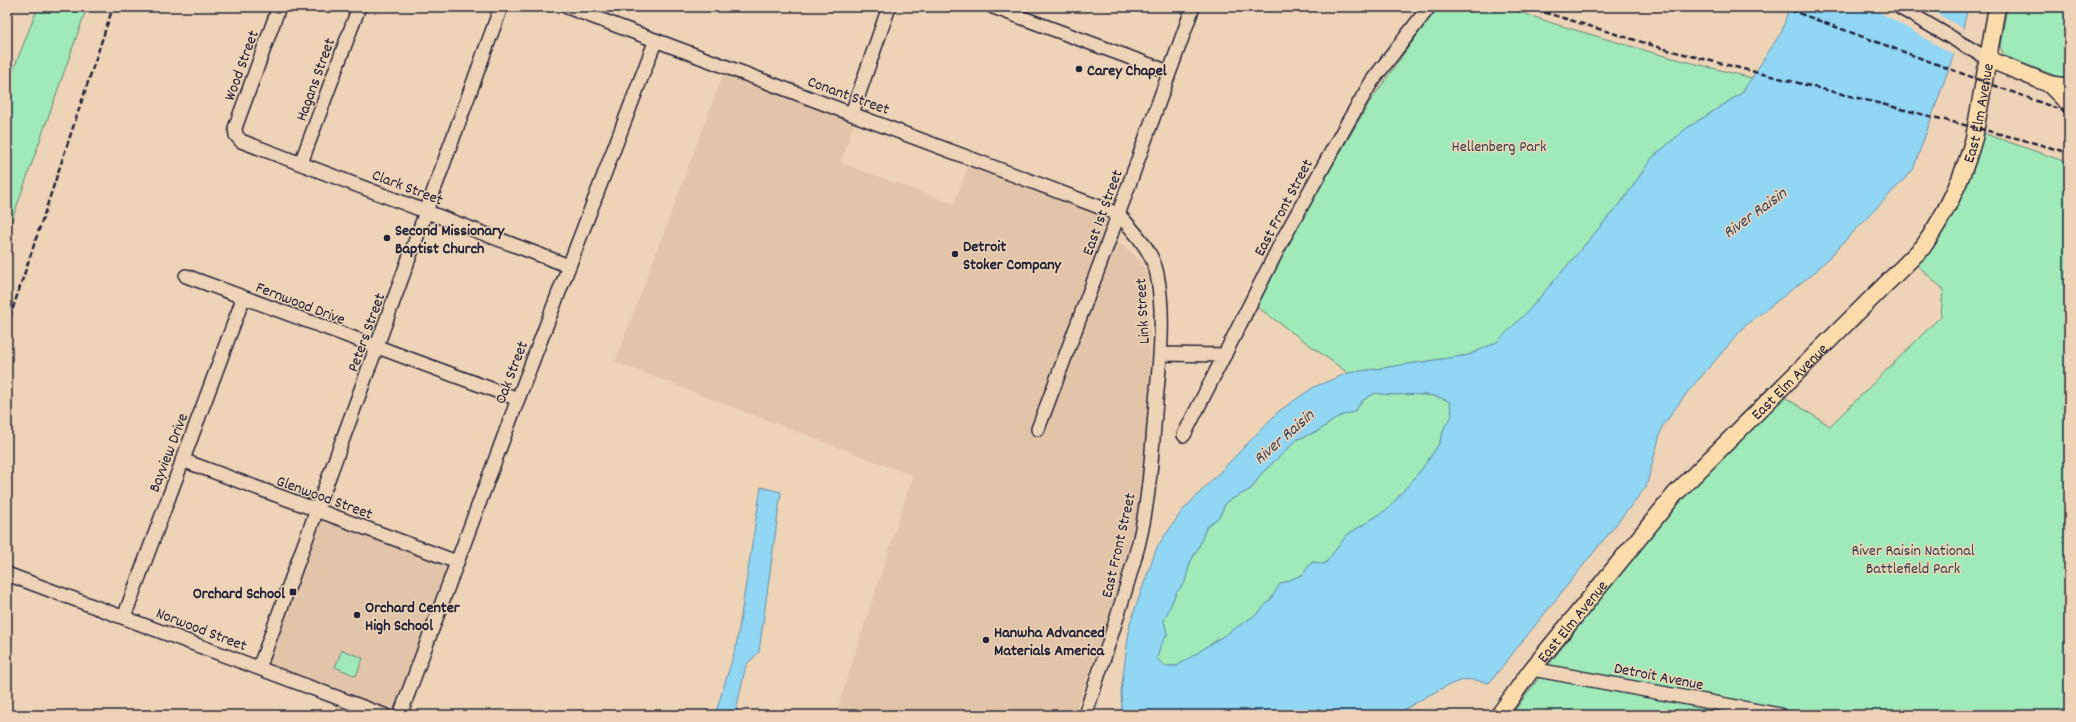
<svg xmlns="http://www.w3.org/2000/svg" width="2076" height="722" font-family="Dekko,sans-serif">
<style>
.built{fill:#e2c5a9}
.green{fill:#a0e9b8;stroke:#61867a}
.water{fill:#91d6f3;stroke:#658ea9;fill-rule:evenodd}
.pier{fill:#eed4b6}
.lines{fill:none;stroke-linecap:round;stroke-linejoin:round}
.minor-casing{stroke:#22223b;stroke-width:16}
.major-casing{stroke:#22223b;stroke-width:19}
.minor{stroke:#eed4b6;stroke-width:13}
.major{stroke:#fddcac;stroke-width:16}
.rail{stroke:#22223b;stroke-width:2.5;stroke-dasharray:6 3;stroke-linecap:butt}
.poi-dot{fill:#22223b;stroke:#eed4b6;stroke-width:1.5}
.labels{text-anchor:middle;stroke-width:3;stroke-linejoin:round;paint-order:stroke}
.street-label{font-size:16px;fill:#22223b;stroke:#eed4b6}
.poi-label{font-size:16px;font-weight:bold;fill:#22223b;stroke:#eed4b6;text-anchor:start}
.park-label{font-size:16px;fill:#35404e;stroke:#eed4b6}
.water-label{font-size:17px;font-style:italic;fill:#384660;stroke:#eed4b6}
</style>
<rect width="100%" height="100%" fill="#eed4b6"/>
<filter id="ink" filterUnits="userSpaceOnUse"><feTurbulence type="fractalNoise" baseFrequency=".025" numOctaves="2"/><feDisplacementMap in="SourceGraphic" scale="8" xChannelSelector="R" yChannelSelector="G"/><feConvolveMatrix kernelMatrix="1 2 1 2 8 2 1 2 1" color-interpolation-filters="sRGB"/></filter>
<g filter="url(#ink)">
<path class="built" d="M724 72 855 120 841 163 954 204 969 165 1108 216 1103 230 1129 250 1142 263 1148 279 1151 377 1148 448 1140 504 1123 568 1106 625 1074 715H835L913 476 615 362Z
M320 518 449 565 395 714 264 665Z"/>
<path class="green" d="M38 7H87L7 234V86Z
M1437 7H1505L1555 24 1661 55 1752 78 1742 93 1687 128 1652 158 1626 196 1579 252 1528 311 1497 342 1469 355 1348 373 1256 306 1288 242 1369 103Z
M2007 7H2069V81L2004 56 2000 46Z
M1980 132 2069 163V715H1511L1653 527 1783 396 1830 426 1941 316 1943 289 1915 263C1954 224 1970 185 1980 132Z
M1375 393C1399 398 1428 389 1450 402L1453 416 1445 426 1439 444 1422 469 1388 509 1347 535 1325 564 1312 562 1302 575 1280 584 1271 599 1258 614 1177 666H1165L1156 659 1160 647 1167 634 1164 621 1176 593 1185 582 1190 563 1199 546 1206 528 1220 516 1226 502 1251 489 1262 473 1298 439 1318 431 1340 416 1354 412 1362 401Z
M342 650 363 658 356 676 335 667Z"/>
<path class="water" d="M1789 7H1968L1963 28 1913 170 1815 272 1746 325 1686 394 1662 427 1646 487 1489 683C1481 681 1473 679 1464 680 1444 684 1413 705 1395 715H1122L1121 691 1130 623 1157 547 1182 511 1279 411 1314 387 1348 373 1469 355 1497 342 1528 311 1579 252 1626 196 1652 158 1687 128 1742 93 1782 31ZM1375 393C1399 398 1428 389 1450 402L1452 416 1445 426 1439 444 1422 469 1388 509 1347 535 1325 564 1312 562 1302 575 1280 584 1271 599 1257 614 1177 666H1165L1157 659 1160 647 1167 634 1164 621 1176 593 1185 582 1190 563 1199 546 1206 528 1220 516 1226 502 1251 489 1262 473 1298 439 1318 431 1340 416 1354 412 1362 401Z
M761 487 781 492 759 652 746 665 735 715H715L736 647Z"/>
<path class="pier" d="M1871 7H1925L1963 28 1954 55Z"/>
<g class="lines">
<g class="minor-casing">
<path id="minor" d="M279 7 235 128 236 135 241 141 569 266
M567 7 1118 214C1134 231 1152 250 1157 274 1165 313 1160 361 1156 401 1152 448 1150 496 1139 542 1124 600 1104 658 1085 715
M993 7 1169 72
M1899 7 1988 59
M852 113 889 7
M301 163 359 7
M186 276 518 399
M1160 354 1225 355
M1038 429 1109 240 1193 7
M1184 435 1282 241 1348 122 1372 81 1429 7
M182 460 457 562
M7 574 384 715
M124 617 243 299
M259 668 501 7
M1532 669 1780 715
M400 715 518 399 655 42"/>
</g>
<g class="major-casing">
<g id="major">
<path d="M1988 59 2049 84 2069 87"/>
<path d="M2049 84 2065 100 2069 101"/>
<path id="s1" d="M1499 715 1532 669 1675 494 1923 247C1947 212 1963 178 1974 138L1997 7"/>
</g>
</g>
<use href="#minor" class="minor"/>
<use href="#major" class="major"/>
<path class="rail" d="M1527 7 1668 50 2024 140 2069 153
M1782 7 2069 113
M7 326 113 7"/>
</g>
</g>
<g class="poi-dot">
<circle cx="1079" cy="69" r="4"/>
<circle cx="387" cy="238" r="4"/>
<circle cx="955" cy="254" r="4"/>
<rect x="289" y="588" width="8" height="8" rx="2"/>
<circle cx="357" cy="615" r="4"/>
<circle cx="986" cy="640" r="4"/>
</g>
<g class="labels">
<g class="street-label">
<text transform="translate(240 65) rotate(-70)" y="6">Wood Street</text>
<text transform="translate(314 79) rotate(-70)" y="6">Hagans Street</text>
<text transform="translate(849 94) rotate(20)" y="6">Conant Street</text>
<text dy="6" stroke="none"><textPath href="#s1" startOffset="779">East Elm Avenue</textPath></text>
<text transform="translate(408 186) rotate(21)" y="6">Clark Street</text>
<text transform="translate(1282 207) rotate(-62)" y="6">East Front Street</text>
<text transform="translate(1101 212) rotate(-70)" y="6">East 1st Street</text>
<text transform="translate(301 302) rotate(21)" y="6">Fernwood Drive</text>
<text transform="translate(1141 311) rotate(-93)" y="6">Link Street</text>
<text transform="translate(365 332) rotate(-70)" y="6">Peters Street</text>
<text transform="translate(510 372) rotate(-69)" y="6">Oak Street</text>
<text dy="6" stroke="none"><textPath href="#s1" startOffset="443">East Elm Avenue</textPath></text>
<text transform="translate(167 452) rotate(-69)" y="6">Bayview Drive</text>
<text transform="translate(325 496) rotate(20)" y="6">Glenwood Street</text>
<text transform="translate(1117 545) rotate(-77)" y="6">East Front Street</text>
<text dy="6" stroke="none"><textPath href="#s1" startOffset="119">East Elm Avenue</textPath></text>
<text transform="translate(202 628) rotate(21)" y="6">Norwood Street</text>
<text transform="translate(1659 675) rotate(11)" y="6">Detroit Avenue</text>
</g>
<g class="poi-label">
<text x="1087" y="75">Carey Chapel</text>
<text x="395" y="235">Second Missionary<tspan x="395" dy="18">Baptist Church</tspan></text>
<text x="963" y="251">Detroit<tspan x="963" dy="18">Stoker Company</tspan></text>
<text x="285" y="598" text-anchor="end">Orchard School</text>
<text x="365" y="612">Orchard Center<tspan x="365" dy="18">High School</tspan></text>
<text x="994" y="637">Hanwha Advanced<tspan x="994" dy="18">Materials America</tspan></text>
</g>
<g class="park-label">
<text x="1499" y="151">Hellenberg Park</text>
<text x="1913" y="555">River Raisin National<tspan x="1913" dy="18">Battlefield Park</tspan></text>
</g>
<g class="water-label">
<text transform="translate(1754 212) rotate(-36)" y="6">River Raisin</text>
<text transform="translate(1283 436) rotate(-41)" y="6">River Raisin</text>
</g>
</g>
<rect width="2076" height="722" fill="none" stroke="#eed4b6" stroke-width="24"/>
<rect x="12" y="12" width="2052" height="698" fill="none" stroke="#22223b" stroke-width="1.5" filter="url(#ink)"/>
</svg>
